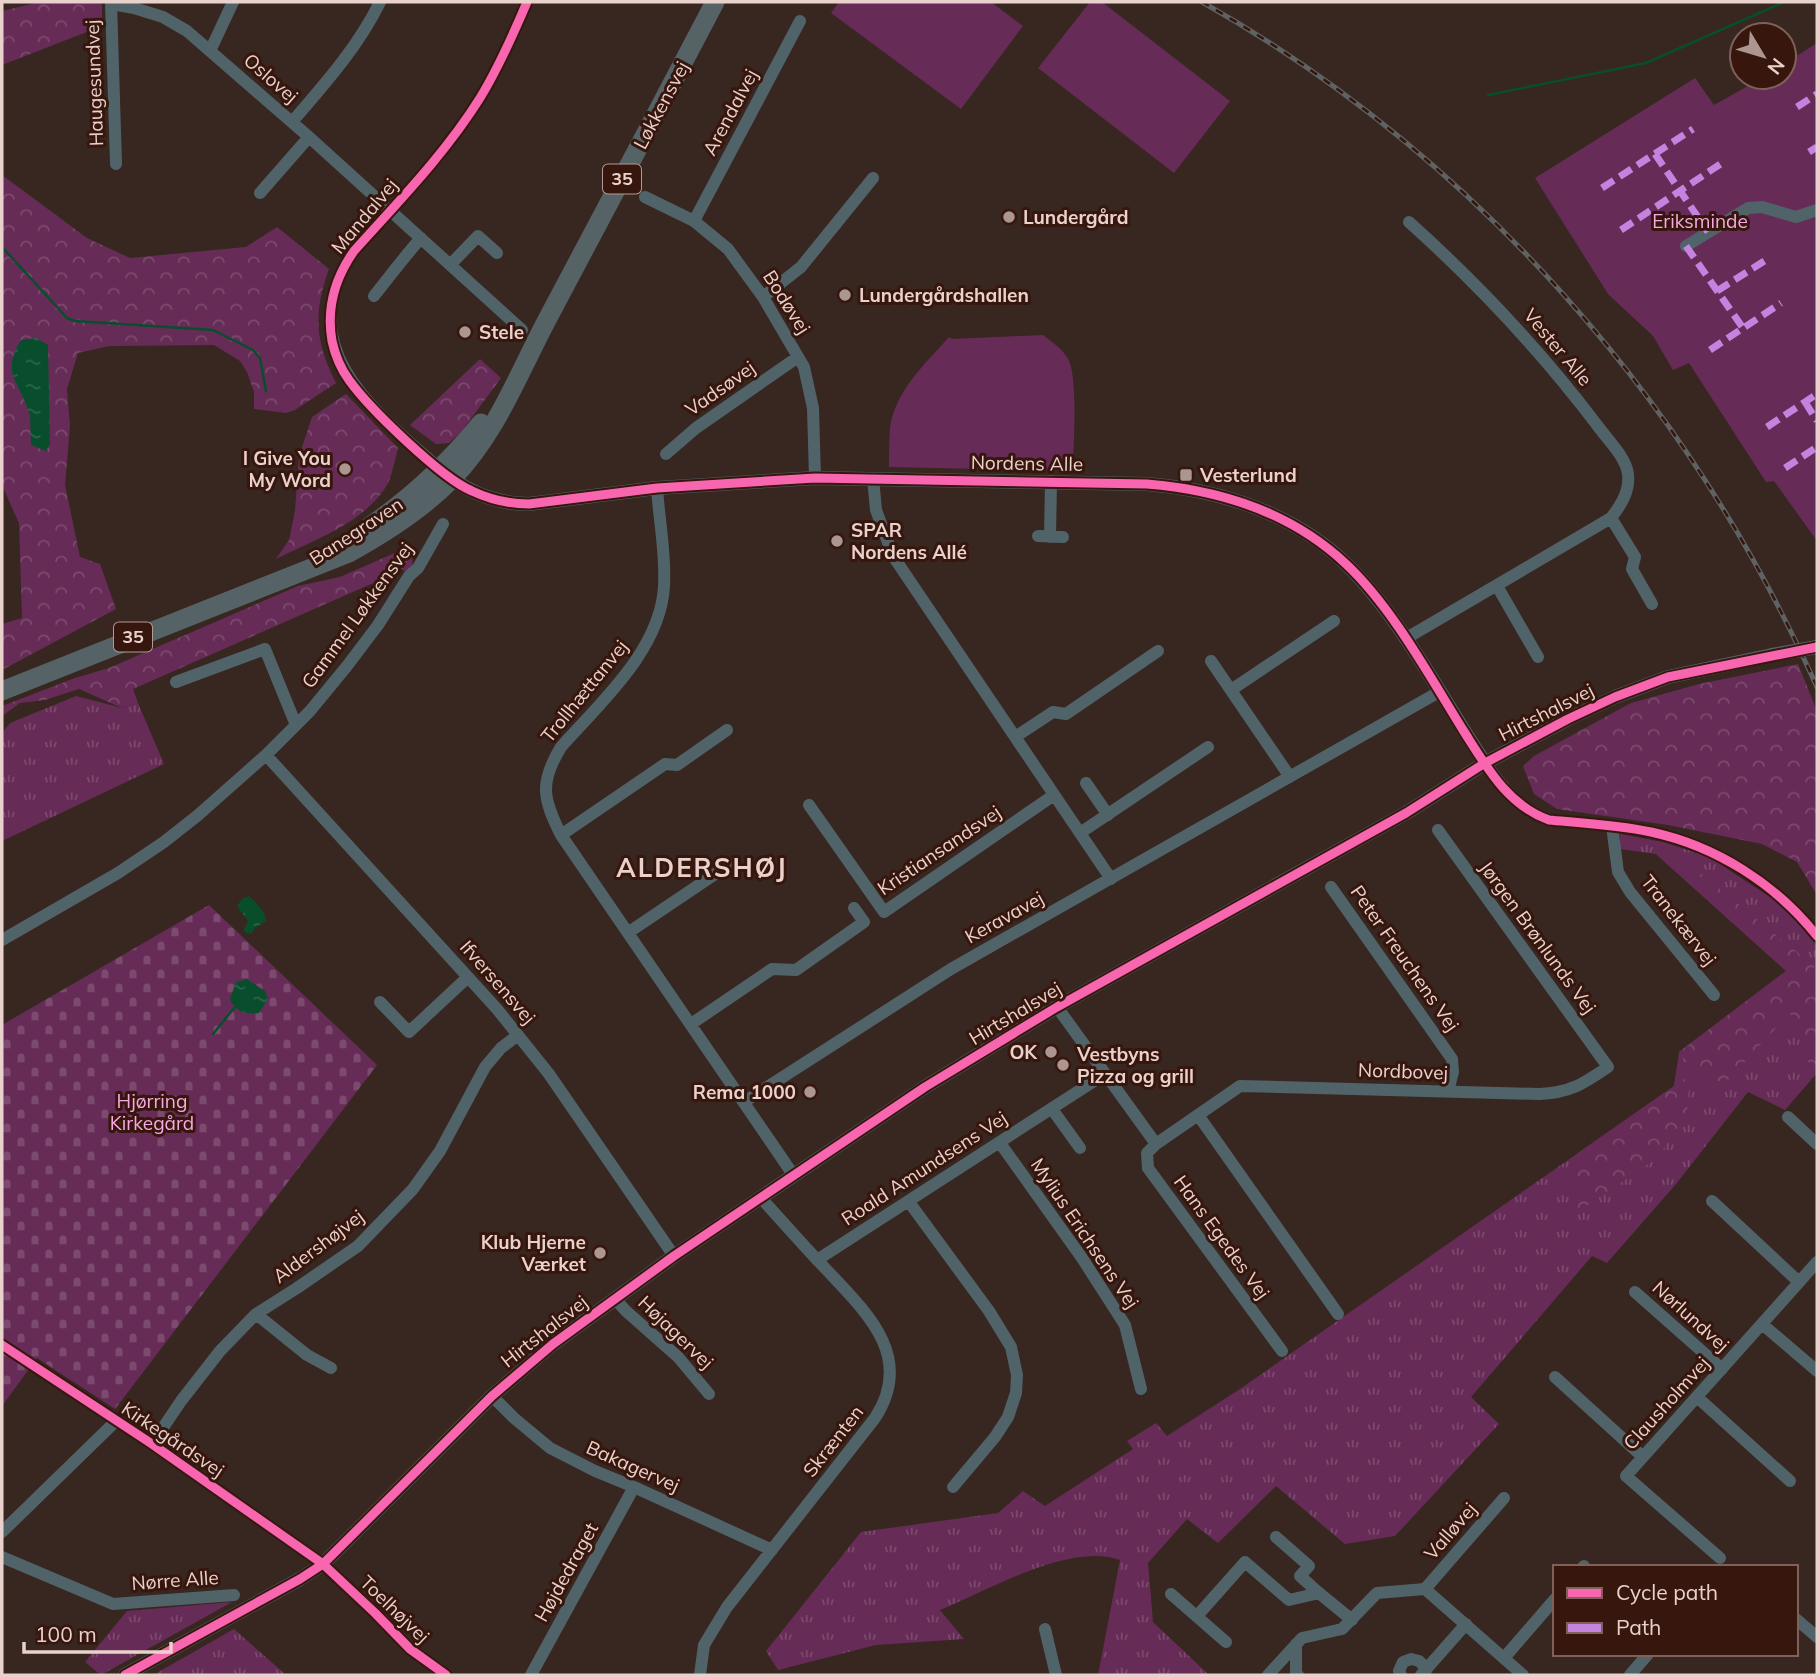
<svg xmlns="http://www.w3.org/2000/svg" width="1819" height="1677" font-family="Mulish,sans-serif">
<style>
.grass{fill:url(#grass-tufts)}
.forest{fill:url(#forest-crowns)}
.cemetery{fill:url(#cemetery-stones)}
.garden{fill:#662c57}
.water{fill:url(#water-ripples)}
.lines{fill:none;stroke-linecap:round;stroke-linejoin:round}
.stream{stroke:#084e2d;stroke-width:2.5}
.minor{stroke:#506368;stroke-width:12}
.tertiary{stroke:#506368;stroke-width:14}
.primary{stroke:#556367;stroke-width:19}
.rail-casing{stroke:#5e6262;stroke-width:5}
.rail{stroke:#37160d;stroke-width:2.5;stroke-dasharray:8;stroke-linecap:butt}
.tertiary-bridge{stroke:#506368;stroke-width:14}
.quiet{stroke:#c483df;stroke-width:7;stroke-dasharray:14 7;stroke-linecap:butt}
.cycleway-casing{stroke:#37160d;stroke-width:13}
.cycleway{stroke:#f766af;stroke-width:9}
.poi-dot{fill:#ac9690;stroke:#37160d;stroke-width:2.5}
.labels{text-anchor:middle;stroke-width:6;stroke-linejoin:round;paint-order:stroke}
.shield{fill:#37160d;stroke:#b49a93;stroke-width:2}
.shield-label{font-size:18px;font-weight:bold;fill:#ead2cc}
.street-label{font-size:19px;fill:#ead2cc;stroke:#37160d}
.poi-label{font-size:19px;font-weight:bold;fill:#ead2cc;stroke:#37160d;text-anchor:start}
.park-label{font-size:19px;fill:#f6a9e3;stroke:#37160d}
.district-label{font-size:26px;font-weight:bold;letter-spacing:2px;fill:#ead2cc;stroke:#37160d}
</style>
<defs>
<pattern id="grass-tufts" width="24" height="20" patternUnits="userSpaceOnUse" patternTransform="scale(1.75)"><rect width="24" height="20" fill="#662c57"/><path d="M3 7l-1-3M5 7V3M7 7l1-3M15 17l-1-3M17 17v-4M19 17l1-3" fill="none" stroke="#7c4a6e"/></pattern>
<pattern id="forest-crowns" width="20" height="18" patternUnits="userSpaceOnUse" patternTransform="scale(1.75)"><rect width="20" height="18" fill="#662c57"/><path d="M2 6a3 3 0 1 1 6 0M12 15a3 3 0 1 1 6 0" fill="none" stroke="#7c4a6e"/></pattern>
<pattern id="cemetery-stones" width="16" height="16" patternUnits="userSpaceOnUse" patternTransform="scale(1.75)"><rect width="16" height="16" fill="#662c57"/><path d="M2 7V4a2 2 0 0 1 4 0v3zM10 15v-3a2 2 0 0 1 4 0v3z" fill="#7c4a6e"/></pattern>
<pattern id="water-ripples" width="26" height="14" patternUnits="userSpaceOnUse" patternTransform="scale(1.75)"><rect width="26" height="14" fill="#084e2d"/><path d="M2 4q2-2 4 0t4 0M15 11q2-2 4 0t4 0" fill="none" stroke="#2c674a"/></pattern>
</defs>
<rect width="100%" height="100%" fill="#382621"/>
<path class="grass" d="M76 696 122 708 138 703 164 764 2 841V733L10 723Z
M1620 834 1663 842 1709 857 1773 899 1803 928 1817 946V1073L1785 1110 1748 1092 1676 1184 1607 1263 1592 1256 1471 1397 1499 1424 1395 1536 1345 1544 1276 1486 1218 1543 1187 1519 1148 1563 1153 1622 1209 1675H1098L1120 1560C1070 1542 988 1590 940 1610L964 1639 876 1645 778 1670 766 1651 861 1532 998 1513 1023 1491 1045 1506 1133 1449 1127 1441 1156 1423 1167 1436 1240 1389 1674 1086 1679 1052 1786 971 1656 854 1620 849Z
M232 1602 101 1675 85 1662 127 1611Z
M234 1629 286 1675 155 1674Z"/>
<path class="forest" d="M40 2H102V26L2 65V11Z
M2 175 87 238 130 258 246 247 277 227 329 269C313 313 315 342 336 383L295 410 286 413 254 409V392L247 372 240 361 214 345 109 346 78 353 67 389 70 425 65 485 80 557 100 564 116 609 2 670V624L22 618 19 523 2 485Z
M480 359 501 378 461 432 449 443 436 444 410 425Z
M346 394 398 448C395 459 393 471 389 481 368 522 315 539 276 559L289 540 295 511 299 456 312 417Z
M406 548 411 552 413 567 406 572 394 564 388 572 393 577 388 587 371 584 133 689 138 703 122 708 79 689 45 700 20 703 2 716V706L75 678 109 668 298 586 340 577Z
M1798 664 1817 711V895L1797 862 1762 844 1668 825 1557 809 1534 794 1523 766 1534 756 1631 703 1699 684Z
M1656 854 1694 868 1814 966 1817 992V1073L1814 1077 1790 1013 1727 1081H1702L1679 1052 1786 971Z
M1677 1068 1689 1087 1687 1115 1657 1158 1573 1215 1578 1153 1674 1086Z"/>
<path class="cemetery" d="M209 905 377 1065 115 1409 37 1358 2 1406V1025Z"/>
<path class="garden" d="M839 2H991L1023 26 961 109 831 13Z
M1090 2H1102L1230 101 1174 173 1038 68Z
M1817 43V541L1774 481 1766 482 1689 363 1673 370 1653 336 1608 294 1535 178 1695 78 1714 105 1764 77H1784V64Z
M1043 335C1051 341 1061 348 1067 357 1079 375 1073 447 1073 471L889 467C889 454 889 441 890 428 895 391 925 364 949 337L952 339Z"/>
<path class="water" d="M36 338 48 345 50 444 46 451 31 445C30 434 32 417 27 407 16 378 2 372 21 340Z
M249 896C256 904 265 909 266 921L255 928 251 934 245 932 244 929 248 921 237 906 242 899Z
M247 979 265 991 268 999 259 1013C246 1015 235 1012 230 999L236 982Z"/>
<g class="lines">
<path class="stream" d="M1488 95 1646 63 1784 2
M2 247 67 318 75 321 213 330 253 350 260 358 266 391
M213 1034 234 1008"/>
<path class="minor" d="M111 2 116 164
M111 4 134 8 163 17 187 31 309 137 522 330
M210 51 233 2
M292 122C324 85 358 47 380 2
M260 193 309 137
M645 197 694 221 728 249 763 297 804 367 813 408 815 478
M694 221 800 21
M1686 246 1748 208 1762 207 1796 217 1817 210
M450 265 478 236 497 253
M374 296C390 276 404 257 421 238
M763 297 801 267 873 178
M666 454 696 428 798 357
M444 472C375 413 288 347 354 251 398 202 445 154 480 98 499 67 513 35 527 2
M873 478 876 510 893 556 1111 879
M657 488C659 520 666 554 664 586 661 649 601 702 561 747 539 783 543 799 561 835L794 1176
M1611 518 1635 557 1632 569 1652 604
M1038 536 1063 537
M1050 537 1051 481
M1497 586 1538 657
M1405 639 1611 518C1621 505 1630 491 1628 474 1626 457 1607 439 1597 425 1541 351 1478 284 1409 222
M1211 661 1290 777
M176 682 265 649 296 725
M1231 690 1334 621
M1015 737 1053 712 1066 714 1158 651
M266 755 497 1009 549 1074 674 1256
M1485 763C1503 788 1519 809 1549 820 1583 823 1618 825 1651 832 1716 846 1776 884 1817 936
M1086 783 1108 815
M809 805 884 912 1054 795
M1612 826 1618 872 1630 892 1714 995
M1080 833 1208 747
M561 835 665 764 677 765 727 730
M1331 887 1452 1059 1453 1072 1448 1091
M629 932 730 864
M2 940 118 873 164 842 197 816 266 755 310 711 347 666 378 625 409 576 418 568 443 524
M380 1002 409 1032 468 977
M1057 1007 1156 1144 1240 1086 1539 1094C1570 1093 1583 1084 1608 1067L1438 830
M691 1024 772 969 796 970 864 922 854 908
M744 1102 951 969 1439 692
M1052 1109 1080 1148
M1198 1115 1338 1314
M1788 1117 1817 1144
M1000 1143 1082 1258 1125 1325 1141 1389
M1156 1144 1147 1153 1148 1168 1282 1351
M1712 1201 1799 1282
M909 1202 989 1311 1011 1347 1017 1375 1016 1393 1008 1417 995 1437 953 1487
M817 1260 1105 1074
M1635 1292 1722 1369
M615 1299 626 1311 678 1357 709 1394
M256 1314 307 1355 331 1368
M1762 1324 1817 1371
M2 1345 152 1444 323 1564 375 1613 410 1649 446 1675
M1555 1377 1643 1457
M492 1396 514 1418 550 1448 595 1471 634 1487 772 1550
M1697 1397 1790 1481
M152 1444 181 1401 220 1351 256 1314 297 1288 358 1246 413 1189 440 1151 485 1067 501 1048 518 1035
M2 1532 116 1421
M1276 1537 1309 1566 1300 1576 1319 1593
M2 1557 113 1604 234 1595
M1720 1558 1626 1476 1817 1262
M1583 1567 1584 1566
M1425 1589 1504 1498
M1171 1594 1226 1642
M1197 1616 1245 1562 1289 1600 1319 1593 1352 1620
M1796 1619 1817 1637
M1045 1629 1056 1675
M1296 1644V1674L1298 1675
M1504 1658 1555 1599
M531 1675 634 1487
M700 1675 704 1645 727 1607 875 1418C916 1355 864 1310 823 1266 802 1244 782 1221 761 1198
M1268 1675 1302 1638 1342 1629 1377 1593 1425 1589 1523 1675
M1401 1675 1399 1671 1403 1662 1411 1659 1419 1661 1427 1669
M1421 1675 1466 1624
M1630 1675 1648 1654"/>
<path class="tertiary" d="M452 479C475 495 500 504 529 504L657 488 815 478 1147 484C1220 490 1294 513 1347 565 1400 616 1443 701 1485 763
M125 1675 300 1579 323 1564 492 1396 553 1344 674 1256 925 1087 1057 1007 1406 813 1485 763 1568 719 1615 697 1668 677 1772 655"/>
<path class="primary" d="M370 526C412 497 449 462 481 423
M2 691 349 553C385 533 423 509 452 479 497 433 519 372 549 316 605 211 660 107 715 2"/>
<g class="rail-casing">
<path id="rail" d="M1202 2C1475 156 1690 402 1817 687"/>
</g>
<use href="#rail" class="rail"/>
<path class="tertiary-bridge" d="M1772 655 1817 647"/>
<path class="quiet" d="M1797 107 1817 94
M1809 152 1817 147
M1655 154 1708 232
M1602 188 1693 129
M1621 230 1725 161
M1686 246 1743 328
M1717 291 1766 260
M1710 350 1781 303
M1805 402 1817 421
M1767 427 1817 394
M1785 468 1817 447"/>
<g class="cycleway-casing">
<path id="cycleway" d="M527 2C513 35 499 67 480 98 445 154 398 202 354 251 335 278 326 307 332 341 335 355 341 369 349 380 369 408 441 478 472 491 489 499 509 504 529 504L657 488 815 478 1147 484C1220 490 1292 513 1346 564 1392 607 1430 677 1463 730 1486 766 1507 805 1549 820 1583 823 1618 825 1651 832 1716 846 1776 884 1817 936
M2 1345 152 1444 323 1564 375 1613 410 1649 446 1675
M125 1675 300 1579 323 1564 492 1396 553 1344 674 1256 925 1087 1057 1007 1406 813 1485 763 1568 719 1615 697 1668 677 1817 647"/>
</g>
<use href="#cycleway" class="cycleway"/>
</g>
<g class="poi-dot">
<circle cx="1009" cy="217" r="7"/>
<circle cx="845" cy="295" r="7"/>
<circle cx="465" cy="332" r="7"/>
<circle cx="345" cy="469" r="7"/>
<rect x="1179" y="468" width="14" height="14" rx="3.5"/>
<circle cx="837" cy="541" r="7"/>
<circle cx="1051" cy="1052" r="7"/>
<circle cx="1063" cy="1065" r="7"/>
<circle cx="810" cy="1092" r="7"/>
<circle cx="600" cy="1253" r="7"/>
</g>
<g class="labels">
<g class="shield">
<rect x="603" y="164.5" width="38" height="29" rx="5"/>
<rect x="114" y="622.5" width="38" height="29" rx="5"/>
</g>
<g class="shield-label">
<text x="622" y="185">35</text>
<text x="133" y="643">35</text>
</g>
<g class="street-label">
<text transform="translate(271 78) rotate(41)" y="7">Oslovej</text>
<text transform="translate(94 83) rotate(-92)" y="7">Haugesundvej</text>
<text transform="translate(661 105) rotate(-62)" y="7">Løkkensvej</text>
<text transform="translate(730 112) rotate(-62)" y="7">Arendalvej</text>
<text transform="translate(364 216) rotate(-50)" y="7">Mandalvej</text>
<text transform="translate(787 302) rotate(58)" y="7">Bodøvej</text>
<text transform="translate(1558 347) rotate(50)" y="7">Vester Alle</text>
<text transform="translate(720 388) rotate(-35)" y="7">Vadsøvej</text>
<text transform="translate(1027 463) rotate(1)" y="7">Nordens Alle</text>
<text transform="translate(356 531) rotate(-33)" y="7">Banegraven</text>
<text transform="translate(357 615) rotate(-54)" y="7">Gammel Løkkensvej</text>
<text transform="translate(584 691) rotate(-51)" y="7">Trollhættanvej</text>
<text transform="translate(1546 712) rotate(-27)" y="7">Hirtshalsvej</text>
<text transform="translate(939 850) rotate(-34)" y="7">Kristiansandsvej</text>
<text transform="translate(1004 917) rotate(-29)" y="7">Keravavej</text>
<text transform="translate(1679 920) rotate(52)" y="7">Tranekærvej</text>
<text transform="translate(1538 937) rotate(54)" y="7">Jørgen Brønlunds Vej</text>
<text transform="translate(1405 958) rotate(55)" y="7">Peter Freuchens Vej</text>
<text transform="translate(498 982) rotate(49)" y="7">Ifversensvej</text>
<text transform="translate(1015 1013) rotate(-31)" y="7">Hirtshalsvej</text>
<text transform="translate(1403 1071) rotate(2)" y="7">Nordbovej</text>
<text transform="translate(924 1168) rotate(-33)" y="7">Roald Amundsens Vej</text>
<text transform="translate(1085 1233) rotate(56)" y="7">Mylius Erichsens Vej</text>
<text transform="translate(1222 1237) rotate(54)" y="7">Hans Egedes Vej</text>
<text transform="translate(318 1246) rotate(-37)" y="7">Aldershøjvej</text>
<text transform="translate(1691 1316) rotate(42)" y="7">Nørlundvej</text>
<text transform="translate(544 1331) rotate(-38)" y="7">Hirtshalsvej</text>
<text transform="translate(676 1332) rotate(44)" y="7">Højagervej</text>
<text transform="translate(1666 1403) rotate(-48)" y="7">Clausholmvej</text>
<text transform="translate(173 1439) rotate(34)" y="7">Kirkegårdsvej</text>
<text transform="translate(833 1441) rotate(-52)" y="7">Skrænten</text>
<text transform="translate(633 1466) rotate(24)" y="7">Bakagervej</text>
<text transform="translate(1450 1531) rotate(-49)" y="7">Valløvej</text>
<text transform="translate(566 1572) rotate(-61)" y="7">Højdedraget</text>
<text transform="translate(175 1580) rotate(-4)" y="7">Nørre Alle</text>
<text transform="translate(395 1609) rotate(44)" y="7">Toelhøjvej</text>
</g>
<g class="poi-label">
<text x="1023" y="224">Lundergård</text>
<text x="859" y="302">Lundergårdshallen</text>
<text x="479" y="339">Stele</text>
<text x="331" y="465" text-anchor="end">I Give You<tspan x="331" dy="22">My Word</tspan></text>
<text x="1200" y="482">Vesterlund</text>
<text x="851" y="537">SPAR<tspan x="851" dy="22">Nordens Allé</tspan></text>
<text x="1037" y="1059" text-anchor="end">OK</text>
<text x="1077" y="1061">Vestbyns<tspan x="1077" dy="22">Pizza og grill</tspan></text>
<text x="796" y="1099" text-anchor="end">Rema 1000</text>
<text x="586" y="1249" text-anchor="end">Klub Hjerne<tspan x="586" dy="22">Værket</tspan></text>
</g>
<g class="park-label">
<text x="1700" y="228">Eriksminde</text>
<text x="152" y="1108">Hjørring<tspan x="152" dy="22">Kirkegård</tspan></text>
</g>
<g class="district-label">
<text x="702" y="877">ALDERSHØJ</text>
</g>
</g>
<rect width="1819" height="1677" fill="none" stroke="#ead2cc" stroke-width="7"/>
<rect x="1553" y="1565" width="245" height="91" fill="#37160d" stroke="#7f6159" stroke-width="2"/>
<rect x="1567" y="1588" width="35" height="10" fill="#f766af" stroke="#7f6159" stroke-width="2"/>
<text x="1616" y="1600" font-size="21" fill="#ead2cc">Cycle path</text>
<rect x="1567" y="1623" width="35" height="10" fill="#c483df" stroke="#7f6159" stroke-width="2"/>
<text x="1616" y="1635" font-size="21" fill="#ead2cc">Path</text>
<g transform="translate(1763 56) rotate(128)"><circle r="33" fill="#37160d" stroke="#7f6159" stroke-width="2"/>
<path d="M0-5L12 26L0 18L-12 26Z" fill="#ac9690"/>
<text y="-10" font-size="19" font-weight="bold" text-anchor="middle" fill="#ead2cc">N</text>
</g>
<path d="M24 1642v10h147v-10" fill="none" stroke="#ead2cc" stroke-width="3.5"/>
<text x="35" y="1642" font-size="21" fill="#ead2cc" stroke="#37160d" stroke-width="5" paint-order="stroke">100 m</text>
</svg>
